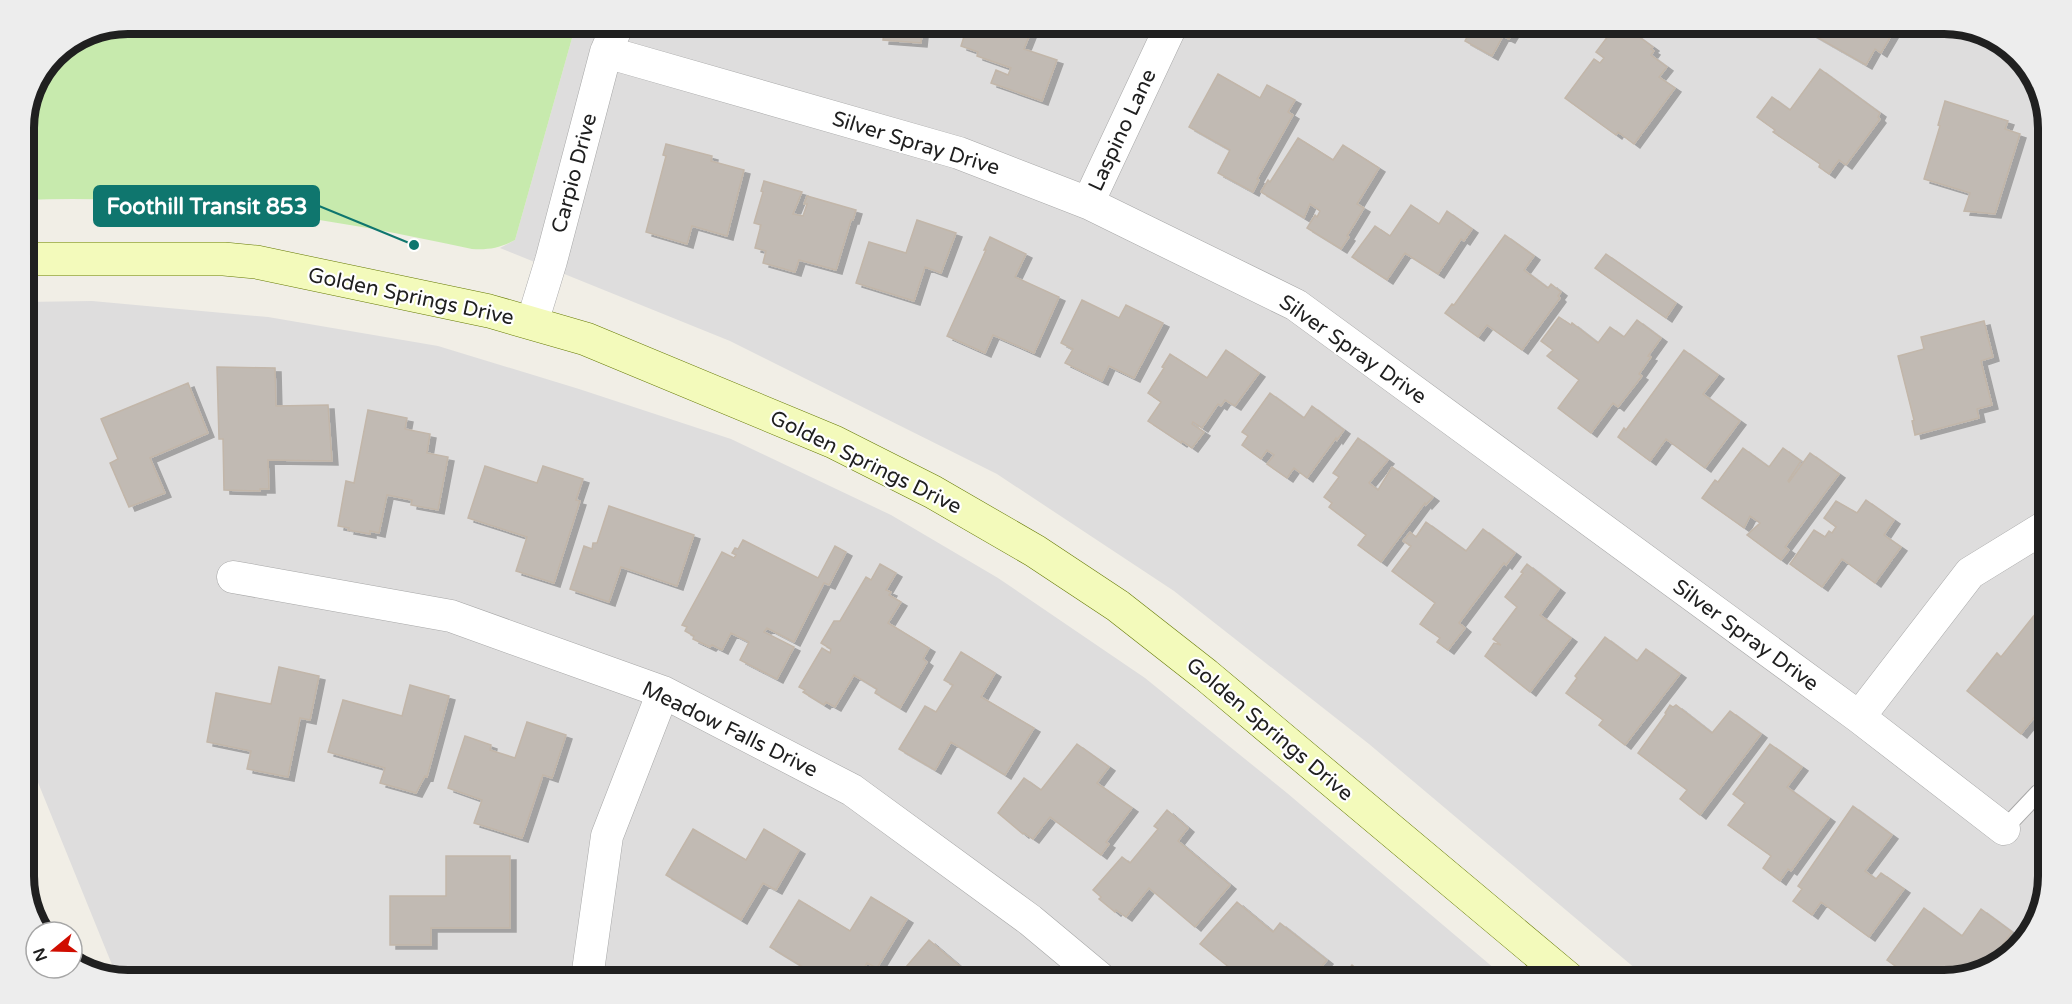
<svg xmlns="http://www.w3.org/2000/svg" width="2072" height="1004" font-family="'Varela Round',sans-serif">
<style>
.residential{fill:#dedddd}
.grass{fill:#c7eaad}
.building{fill:#c1bab3;stroke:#c2b6a9;stroke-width:1.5;filter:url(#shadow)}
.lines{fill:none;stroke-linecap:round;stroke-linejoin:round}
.lane-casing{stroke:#a7a7a7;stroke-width:18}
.street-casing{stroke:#a7a7a7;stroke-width:33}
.secondary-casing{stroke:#657904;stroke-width:34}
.lane{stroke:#fff;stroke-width:16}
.street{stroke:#fff;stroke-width:32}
.secondary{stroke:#f3fabb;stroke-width:33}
.labels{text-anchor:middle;stroke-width:4.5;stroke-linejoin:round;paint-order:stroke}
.street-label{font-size:21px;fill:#202020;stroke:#fff}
.rim{fill:none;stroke:#202020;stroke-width:8}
.leader{fill:none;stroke:#0f766e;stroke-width:2}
.callout-dot{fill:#0f766e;stroke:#fff;stroke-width:2}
.callout{fill:#0f766e;stroke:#0f766e;stroke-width:2}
.callout-label{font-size:22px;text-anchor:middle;font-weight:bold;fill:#fff}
</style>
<defs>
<filter id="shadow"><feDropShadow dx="6" dy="4" stdDeviation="0" flood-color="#0004"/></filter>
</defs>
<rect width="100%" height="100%" fill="#f1eee6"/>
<path class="residential" d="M576 24H1944L1990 35 2031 71 2048 122V876L2037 922 2001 963 1944 980H1649L1369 744 1174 591 997 474 730 341 500 248 515 240Z
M92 301 268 317 438 346 579 389 731 439 891 515 998 578 1145 678 1287 793 1508 980H128L117 977 24 748V302Z"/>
<path class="grass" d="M128 24H576L515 240C500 248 489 250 472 249 325 217 175 194 24 200V122L55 54 89 32Z"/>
<path class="building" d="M885 24H923L921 43 883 40Z
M968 24 987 29 988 24H1034L1024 49 1057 60 1042 101 991 83 996 70 1008 75 1011 68 977 56 978 52 961 46Z
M1326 24H1359L1323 31Z
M1474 24H1518L1509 39 1503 36 1492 56 1465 41Z
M1617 24H1625L1628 26 1627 28 1653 47 1651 49 1654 51 1651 55 1667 67 1659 77 1675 88 1634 144 1618 132 1616 135 1565 98 1594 59 1600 63 1604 58 1596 52Z
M1794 24H1898L1881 53 1875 49 1866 65Z
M1820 69 1880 113 1878 117 1880 119 1846 165 1839 160 1829 174 1819 167 1820 164 1773 132 1775 130 1757 117 1772 97 1790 110Z
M1218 74 1260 98 1267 85 1295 100 1288 112 1293 115 1257 179 1259 180 1253 192 1218 173 1230 150 1189 127Z
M1945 101 2008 121 2005 129 2020 134 1995 214 1964 211 1970 193 1924 179 1940 126 1938 125Z
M2048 131V184L2039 135Z
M1298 138 1333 160 1343 145 1379 168 1357 204 1364 208 1347 236 1349 237 1341 249 1307 228 1315 215 1317 217 1320 211 1310 204 1304 218 1261 192 1268 180 1270 182Z
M666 144 712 156 711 161 744 170 727 236 692 226 687 244 646 232 666 156 663 155Z
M764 181 802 192 793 214 803 216 807 204H804L807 196 856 210 853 220H851L836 270 799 260 795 272 763 263 766 251 755 248 761 225 754 223 763 192 761 191Z
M1411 205 1439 224 1447 211 1472 229 1464 241 1461 239 1438 274 1405 253 1387 280 1352 257 1375 226 1390 236Z
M917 220 956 233 941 273 925 267 914 301 856 283 869 242 906 253Z
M1505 235 1534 256 1524 270 1548 288 1551 284 1561 292 1558 296 1560 298 1522 350 1487 325 1478 337 1445 313 1452 304 1454 305Z
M990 237 1026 254 1015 277 1059 297 1034 353 993 335 985 353 947 336 986 250H984Z
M1606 254 1676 303 1666 318 1595 268Z
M2048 289V314L2040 291Z
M1082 300 1119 318 1126 305 1163 323 1134 378 1109 366 1102 381 1065 363 1073 349 1061 343Z
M1559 317 1571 325 1572 323 1598 343 1610 327 1624 337 1637 320 1661 338 1648 356 1651 357 1639 374 1642 376 1618 407 1613 403 1591 433 1558 408 1579 380 1547 356 1553 350 1541 341Z
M1984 321 1993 357 1981 361 1992 405 1977 409 1979 418 1915 435 1912 421 1914 420 1898 356 1924 349 1921 337Z
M1226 350 1259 373 1235 406 1225 400 1221 406 1218 404 1202 428 1193 422 1192 424 1204 432 1192 448 1182 441 1181 443 1148 421 1161 402 1148 393 1164 368 1162 367 1170 354 1207 378Z
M1684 350 1718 375 1703 394 1740 421 1705 468 1666 439 1650 461 1618 437 1624 428 1626 430Z
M217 367 275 368 276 406 328 405 332 461 268 460 269 489H260V491L224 490 223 439H219Z
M188 383 208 433 150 458 165 493 129 507 110 463 118 459 101 419Z
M1270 393 1304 418 1312 406 1344 430 1337 440 1336 438 1307 478 1294 468 1287 478 1267 464 1274 455 1267 450 1261 459 1242 445 1248 436 1242 432Z
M368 410 407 418 405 429 430 434 427 453 448 457 438 510 411 505 412 500 387 495 379 533 370 531V534L348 530 349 528 338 526 346 481 354 483Z
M1358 438 1388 460 1369 483 1378 490 1392 467 1433 497 1426 505 1425 503 1381 562 1358 545 1366 535 1329 507 1332 503 1324 497 1339 477 1333 473Z
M1743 448 1769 467 1783 448 1801 461 1788 481 1789 482 1810 453 1839 474 1785 547 1789 550 1781 560 1747 535 1760 523 1750 516 1744 528 1702 498 1715 480 1718 482Z
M485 466 537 483 543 466 583 479 576 500 580 501 554 583 516 571 527 537 468 518Z
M1866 500 1894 520 1884 535 1901 547 1875 583 1842 559 1822 587 1790 564 1814 530 1825 537 1829 531 1832 533 1836 527 1824 518 1836 501 1857 513Z
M609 506 694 535 677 586 621 567 609 602 570 589 584 546 592 549 593 543H597Z
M1426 522 1466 551 1483 529 1515 553 1506 565 1504 563 1459 623 1465 628 1448 650 1437 642 1440 638 1420 624 1435 603 1392 571 1411 546 1403 541 1410 532 1416 537Z
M743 540 818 578 835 546 846 552 829 585 824 583 794 642 767 628 764 632 794 647 777 679 740 660 749 642 731 633 722 650 712 645 710 647 693 639 694 636 685 631 687 627 682 625 722 552 734 558 736 555 732 553 735 548 738 549Z
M880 564 896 573 886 590 891 592 889 595 901 602 888 623 929 648 923 659 927 662 900 708 875 693 877 689 854 675 835 707 826 702 824 705 803 692 805 690 799 687 822 648 830 653 831 649 821 643 834 621H840L866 577 871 580Z
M1527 564 1559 589 1540 615 1571 638 1530 692 1485 656 1494 643 1501 645 1493 639 1517 607 1505 597 1523 573 1521 572Z
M2040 608 2048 615V700L2021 734 1967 691 1997 653 2001 657Z
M1605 637 1637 661 1646 649 1680 674 1625 745 1599 725 1603 720 1566 693 1577 678 1575 676Z
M961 652 995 673 981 697 1034 728 1005 775 951 742 935 770 899 749 925 706 936 712 953 685 944 680Z
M279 667 319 676 310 720 300 718 288 777 247 769 251 751 207 742 216 693 271 704Z
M410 685 449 696 427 777 425 776 416 793 380 783 385 768 328 752 343 700 402 716Z
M1670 705 1673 707 1676 705 1712 733 1730 711 1761 734 1700 815 1680 799 1687 790 1638 753 1666 714 1665 713Z
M527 722 566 735 552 778 543 775 522 838 474 823 482 800 448 788 465 736 491 745 490 750 515 758Z
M1077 744 1109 767 1097 783 1132 808 1106 842 1109 844 1101 855 1050 817 1033 839 1024 833 1023 834 998 813 1024 778 1041 790Z
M1770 744 1802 767 1787 787 1829 818 1791 871 1788 869 1780 881 1763 868 1771 856 1728 825 1745 803 1733 794Z
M1853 806 1892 835 1865 871 1876 879 1881 873 1904 889 1869 937 1821 902 1812 915 1793 901 1802 889 1798 886Z
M1167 810 1188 828 1178 841 1230 885 1195 927 1149 888 1126 917 1116 910 1115 912 1099 899 1101 897 1093 890 1122 857 1130 863 1158 829 1154 826Z
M693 829 746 860 764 829 799 850 776 890 763 883 741 920 666 875Z
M446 856H510V928H431V945H390V896H446Z
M871 897 907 919 877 968 867 963 857 980H824L770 947 799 900 850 931Z
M1237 902 1273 932 1280 923 1327 960 1314 976 1312 974 1307 980H1245L1200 944Z
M1924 908 1962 936 1981 909 2012 932 1988 965 1985 962 1980 969 1944 980H1905L1908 975 1887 960Z
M929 940 963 969 954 980H897L902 975 900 974Z
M1352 965 1370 980H1339Z"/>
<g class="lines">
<g class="lane-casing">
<path id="lane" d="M2004 829 2038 793 2048 789"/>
</g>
<g class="street-casing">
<path id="street" d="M606 52 959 153 1088 203 1296 305 1859 717 2004 829
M1088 203 1172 24
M532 323 551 261 606 52 618 24
M233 577 451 616 663 692 852 790 1030 920 1102 980
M1859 717 1970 573 2048 525
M589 980 588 971 607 836 663 692"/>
</g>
<g class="secondary-casing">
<path id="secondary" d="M24 259H224L256 262 489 311 586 339 834 442 933 492 1035 551 1118 606 1206 675 1570 980"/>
</g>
<use href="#lane" class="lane"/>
<use href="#street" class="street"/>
<use href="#secondary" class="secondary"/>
</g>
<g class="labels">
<g class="street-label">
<text transform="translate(1122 130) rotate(-65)" y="7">Laspino Lane</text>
<text transform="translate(916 143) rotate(17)" y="7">Silver Spray Drive</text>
<text transform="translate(574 173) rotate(-75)" y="7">Carpio Drive</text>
<text transform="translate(411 296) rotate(12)" y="7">Golden Springs Drive</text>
<text transform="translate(1353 349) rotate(35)" y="7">Silver Spray Drive</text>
<text transform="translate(866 462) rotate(26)" y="7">Golden Springs Drive</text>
<text transform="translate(1746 635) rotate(36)" y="7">Silver Spray Drive</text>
<text transform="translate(730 729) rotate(26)" y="7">Meadow Falls Drive</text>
<text transform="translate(1270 729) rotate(40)" y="7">Golden Springs Drive</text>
</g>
</g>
<path d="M0 0H2072V1004H0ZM128 34H1944A94 94 0 0 1 2038 128V876A94 94 0 0 1 1944 970H128A94 94 0 0 1 34 876V128A94 94 0 0 1 128 34Z" fill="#ededed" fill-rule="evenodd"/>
<path class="rim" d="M128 34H1944A94 94 0 0 1 2038 128V876A94 94 0 0 1 1944 970H128A94 94 0 0 1 34 876V128A94 94 0 0 1 128 34Z"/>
<path class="leader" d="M414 245L319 206"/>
<circle class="callout-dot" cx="414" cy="245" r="6"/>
<rect class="callout" x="94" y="186" width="225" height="40" rx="6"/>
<g class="callout-label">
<text x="207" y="214">Foothill Transit 853</text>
</g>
<g transform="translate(54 950) rotate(251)"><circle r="28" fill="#ffffff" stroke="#a6a6a6" stroke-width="1.5"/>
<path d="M0-4.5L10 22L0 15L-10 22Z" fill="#d00d00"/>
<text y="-9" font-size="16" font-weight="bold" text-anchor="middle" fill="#202020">N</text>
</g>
</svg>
